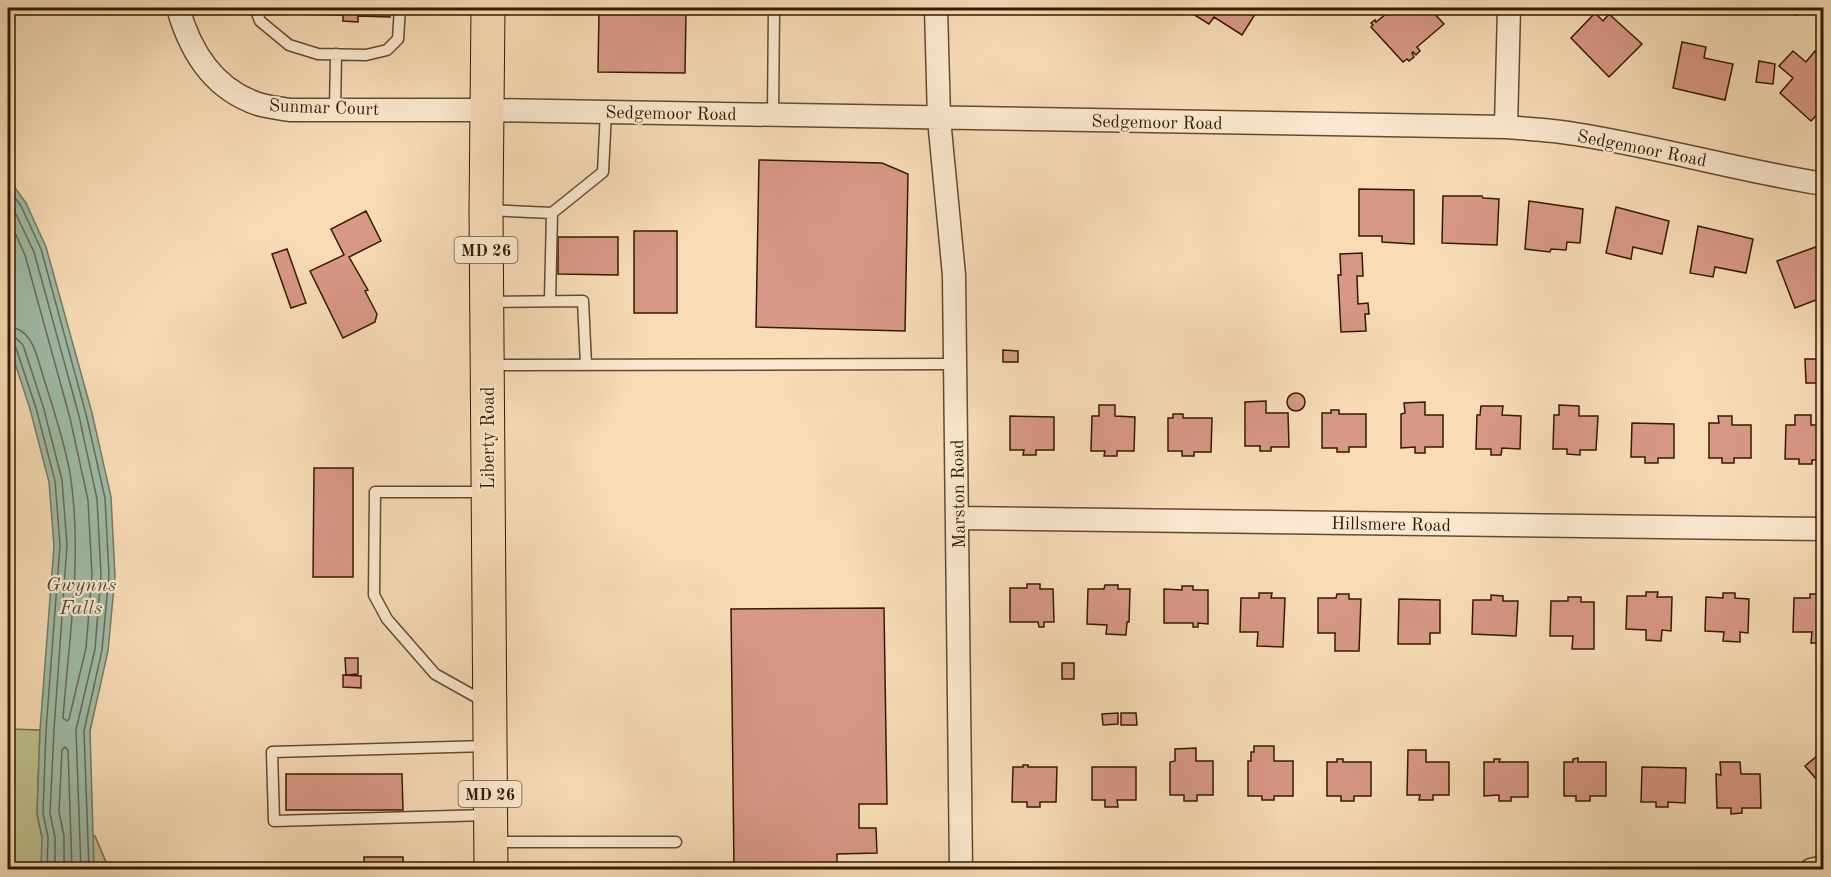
<svg xmlns="http://www.w3.org/2000/svg" width="1831" height="877" font-family="'Old Standard TT',serif">
<style>
.green{fill:#bec08d;stroke:#796d46;stroke-width:1.5}
.water{fill:#9fbca8;stroke:#747b65;stroke-width:1.5}
.lines{fill:none;stroke-linecap:round;stroke-linejoin:round}
.shore{stroke:#6a6b54;stroke-width:1.5}
.building{fill:#d89887;stroke:#341a00;stroke-width:1.5}
.lane-casing{stroke:#654a2e;stroke-width:13}
.street-casing{stroke:#654a2e;stroke-width:25}
.primary-casing{stroke:#341a00;stroke-width:35}
.lane{stroke:#fae8d0;stroke-width:10}
.street{stroke:#fae8d0;stroke-width:22}
.primary{stroke:#f7dcb6;stroke-width:33}
.labels{text-anchor:middle;stroke-width:4.5;stroke-linejoin:round;paint-order:stroke}
.shield{fill:#fae8d0;stroke:#6f583e;stroke-width:1.5}
.shield-label{font-size:16px;font-weight:bold;fill:#341a00}
.street-label{font-size:18px;fill:#341a00;stroke:#fae8d0}
.water-label{font-size:20px;font-style:italic;fill:#544b32;stroke:#fae8d0}
</style>
<rect width="100%" height="100%" fill="#f7dcb6"/>
<filter id="stains"><feTurbulence type="fractalNoise" baseFrequency=".00333" numOctaves="4"/><feColorMatrix values="0 0 0 0 .2 0 0 0 0 .09 0 0 0 0 .02 0 0 0 .5 -.17"/></filter>
<radialGradient id="worn" r=".72"><stop offset=".6" stop-color="#630" stop-opacity="0"/><stop offset="1" stop-color="#630" stop-opacity=".3"/></radialGradient>
<path class="green" d="M8 729 40 730 37 814 42 837 95 836 109 869 8 870Z"/>
<path class="water" d="M8 178 26 203 46 247 92 413 111 497 115 576 108 651 90 731 94 869H41L42 837 37 814 40 730 54 546 49 482 30 409 8 342Z"/>
<g class="lines">
<path class="shore" d="M8 188 21 206 41 249 86 414 105 498 109 575 102 650 84 731 89 870
M8 201 14 210 34 252 79 416 97 499 101 575 95 649 76 730 81 870
M8 217 25 255 70 418 88 500 92 575 86 648 69 719 67 721 63 718C69 639 82 558 71 480 67 449 53 408 44 379 37 359 34 328 8 327
M8 336 16 338 23 345 43 406 62 480 67 545 54 730 50 813 55 837V870
M8 343 13 344 16 348 36 408 55 481 60 545 46 730 43 813 48 837 47 870
M64 870V836L59 812 62 750 65 747 68 750 72 870"/>
</g>
<path class="building" d="M299 8H390V17L358 16V22L343 21V15L299 14Z
M1183 8H1259L1242 35 1214 17 1209 24Z
M1398 8H1429L1444 24 1417 47 1420 51 1416 55 1413 52 1412 53 1414 57 1409 61 1407 59 1403 62 1371 27 1373 25 1371 23 1375 20 1376 22 1391 10 1393 12Z
M1794 8H1824V12L1795 15Z
M599 11 686 12 685 73 598 72Z
M1595 13 1603 21 1609 14 1642 44 1609 77 1571 38Z
M1682 42 1706 47 1704 58 1733 64 1725 100 1673 88Z
M1793 51 1806 62 1815 51 1824 59V107L1811 121 1780 93 1793 78 1779 66Z
M1759 61 1775 64 1773 84 1756 82Z
M759 160 882 163 908 174 905 331 756 327Z
M1359 189 1414 190V244L1382 242V236H1359Z
M1443 196H1482L1483 198 1499 199 1497 245 1442 243Z
M1529 201 1583 209 1580 243 1567 242 1566 250 1551 249 1550 252 1525 249Z
M1616 207 1669 221 1662 254 1633 247 1631 259 1606 253Z
M366 211 381 241 349 257 368 290 365 291 377 314 375 322 343 338 310 271 344 255 331 229Z
M1698 226 1753 239 1746 273 1715 267 1713 277 1690 273Z
M634 231H677V313H634Z
M558 237H618V275L558 274Z
M1821 245 1824 251V297L1795 308 1777 261Z
M287 249 306 303 291 308 272 254Z
M1362 253 1363 276H1357L1358 304 1368 303 1369 314H1365L1366 331 1341 332 1338 275H1341L1340 254Z
M1003 350 1018 351V362H1003Z
M1805 359H1824V383H1806Z
M1287 402a9 9 0 1 1 18 0a9 9 0 1 1-18 0Z
M1266 401V413H1288L1289 447H1271V451H1260V446H1245V402Z
M1425 402V415H1443V447H1425V453H1415V447L1401 448V414L1405 413 1404 403Z
M1099 405H1115V416L1135 417 1134 451H1117V456H1104L1105 451H1091L1092 416H1099Z
M1559 405 1579 406V416H1598L1596 450H1580V455L1567 454V449H1553L1554 415H1559Z
M1481 406H1503L1502 415 1521 416 1520 449 1502 448 1501 455H1491V449H1476L1477 415H1480Z
M1331 410H1339V414H1366V447H1349V452H1337V448H1322V413H1331Z
M1173 414H1183V418H1212L1211 452H1194V456H1182V451H1168V418H1173Z
M1795 415H1811V425H1824V460H1812V464H1799V459H1785L1786 425H1795Z
M1010 416 1054 417V450H1036V455H1023L1024 450H1010Z
M1718 416H1732V425H1751V458H1734V463H1722V458H1709V423H1719Z
M1632 423 1674 424V458H1658V463H1645V457H1631Z
M314 468H353V577H313Z
M1027 584H1040V589H1053L1054 622H1044V627H1039L1038 622H1010V588H1027Z
M1105 585H1118V589H1130L1129 622H1127L1126 635 1106 634 1107 625 1087 624 1088 589H1104Z
M1182 586H1193V590H1208V624L1198 623V627H1193V623H1164V589L1182 590Z
M1646 592H1658L1657 597H1672L1671 631 1662 630 1661 641 1646 640V630L1626 629 1627 596H1646Z
M1259 593H1272L1271 598H1285L1283 647 1257 646 1258 632H1240L1241 598H1259Z
M1723 593H1735V598L1749 599 1748 633 1740 632V642L1723 641 1724 632 1705 631 1706 597 1723 598Z
M1337 594H1349V599H1361L1359 651H1335V633H1318V598H1336Z
M1810 594H1823L1824 643H1811L1812 632H1793L1794 598H1810Z
M1491 595 1503 596V601H1518L1516 636 1472 634 1473 600H1491Z
M1568 597H1581V602H1594V649H1572L1573 636H1550L1551 601H1568Z
M1399 599 1440 600V633H1430V644H1398Z
M884 608 887 804H859V828H876L877 853 837 854V870H734L731 609Z
M345 658H358V674L346 675Z
M1062 663H1074V679H1062Z
M343 675 361 676V688L343 687Z
M1118 713V724L1103 725 1102 714Z
M1121 713H1136L1137 725H1121Z
M1254 746H1274V761H1293V796H1274V800H1262V796H1248V761H1251V752H1254Z
M1196 748V761H1213V795H1197V801H1184V795H1170V762L1175 761V749Z
M1408 750H1426V762H1449V795H1433V800H1419L1420 795H1407Z
M1823 751H1824V788L1805 766Z
M1578 758V762H1606V796H1590V801H1576V796H1564V762H1573V759Z
M1337 759H1343V762H1371V796H1354V801H1341V796H1327V762H1337Z
M1494 759H1500L1499 762H1528V797H1511V801H1499V795L1484 796V762H1494Z
M1720 762H1740L1741 774H1760L1761 808H1742V813L1731 814V808H1717L1716 774 1721 775Z
M1023 765H1028V767H1057L1056 802H1040V807H1027V802H1012L1013 767H1023Z
M1092 767H1136V800H1117L1118 807H1105V800H1092Z
M1642 767 1686 768 1685 803 1668 802V807H1656V802H1641Z
M286 774H402L403 810H286Z
M364 857H403V870H364Z"/>
<g class="lines">
<g class="lane-casing">
<path id="lane" d="M255 8 260 21 289 45 318 54 366 55 387 50 398 39 400 8
M335 109 336 54
M773 115 774 8
M488 210 552 213 550 301
M552 213 603 172 606 112
M489 302 583 301 586 365
M491 365 956 364
M485 492H375L374 595 387 619 435 674 485 702
M487 746 272 752 274 821 488 815
M494 842H676"/>
</g>
<g class="street-casing">
<path id="street" d="M178 8C190 51 213 89 258 104 268 107 279 108 290 110H486L1506 127C1529 129 1553 130 1575 134 1659 147 1740 171 1824 184
M936 8 939 119 954 275 961 870
M1506 127 1509 8
M958 518 1824 529
M1811 870 1824 867"/>
</g>
<g class="primary-casing">
<path id="primary" d="M488 8 486 210 491 870"/>
</g>
<use href="#lane" class="lane"/>
<use href="#street" class="street"/>
<use href="#primary" class="primary"/>
</g>
<g class="labels">
<g class="shield">
<rect x="454.5" y="237" width="63" height="26" rx="4.5"/>
<rect x="458.5" y="781" width="63" height="26" rx="4.5"/>
</g>
<g class="shield-label">
<text x="486" y="256">MD 26</text>
<text x="490" y="800">MD 26</text>
</g>
<g class="street-label">
<text transform="translate(324 107) rotate(2)" y="6">Sunmar Court</text>
<text transform="translate(671 113) rotate(1)" y="6">Sedgemoor Road</text>
<text transform="translate(1157 122) rotate(1)" y="6">Sedgemoor Road</text>
<text transform="translate(1642 148) rotate(11)" y="6">Sedgemoor Road</text>
<text transform="translate(488 438) rotate(-90)" y="6">Liberty Road</text>
<text transform="translate(958 494) rotate(-91)" y="6">Marston Road</text>
<text transform="translate(1391 524) rotate(1)" y="6">Hillsmere Road</text>
</g>
<g class="water-label">
<text x="81" y="591">Gwynns<tspan x="81" dy="23">Falls</tspan></text>
</g>
</g>
<rect width="1831" height="877" fill="none" stroke="#f7dcb6" stroke-width="30"/>
<rect x="9" y="9" width="1813" height="859" fill="none" stroke="#341a00" stroke-width="3"/>
<rect x="15" y="15" width="1801" height="847" fill="none" stroke="#341a00" stroke-width="1.5"/>
<rect width="100%" height="100%" filter="url(#stains)"/>
<rect width="100%" height="100%" fill="url(#worn)"/>
</svg>
